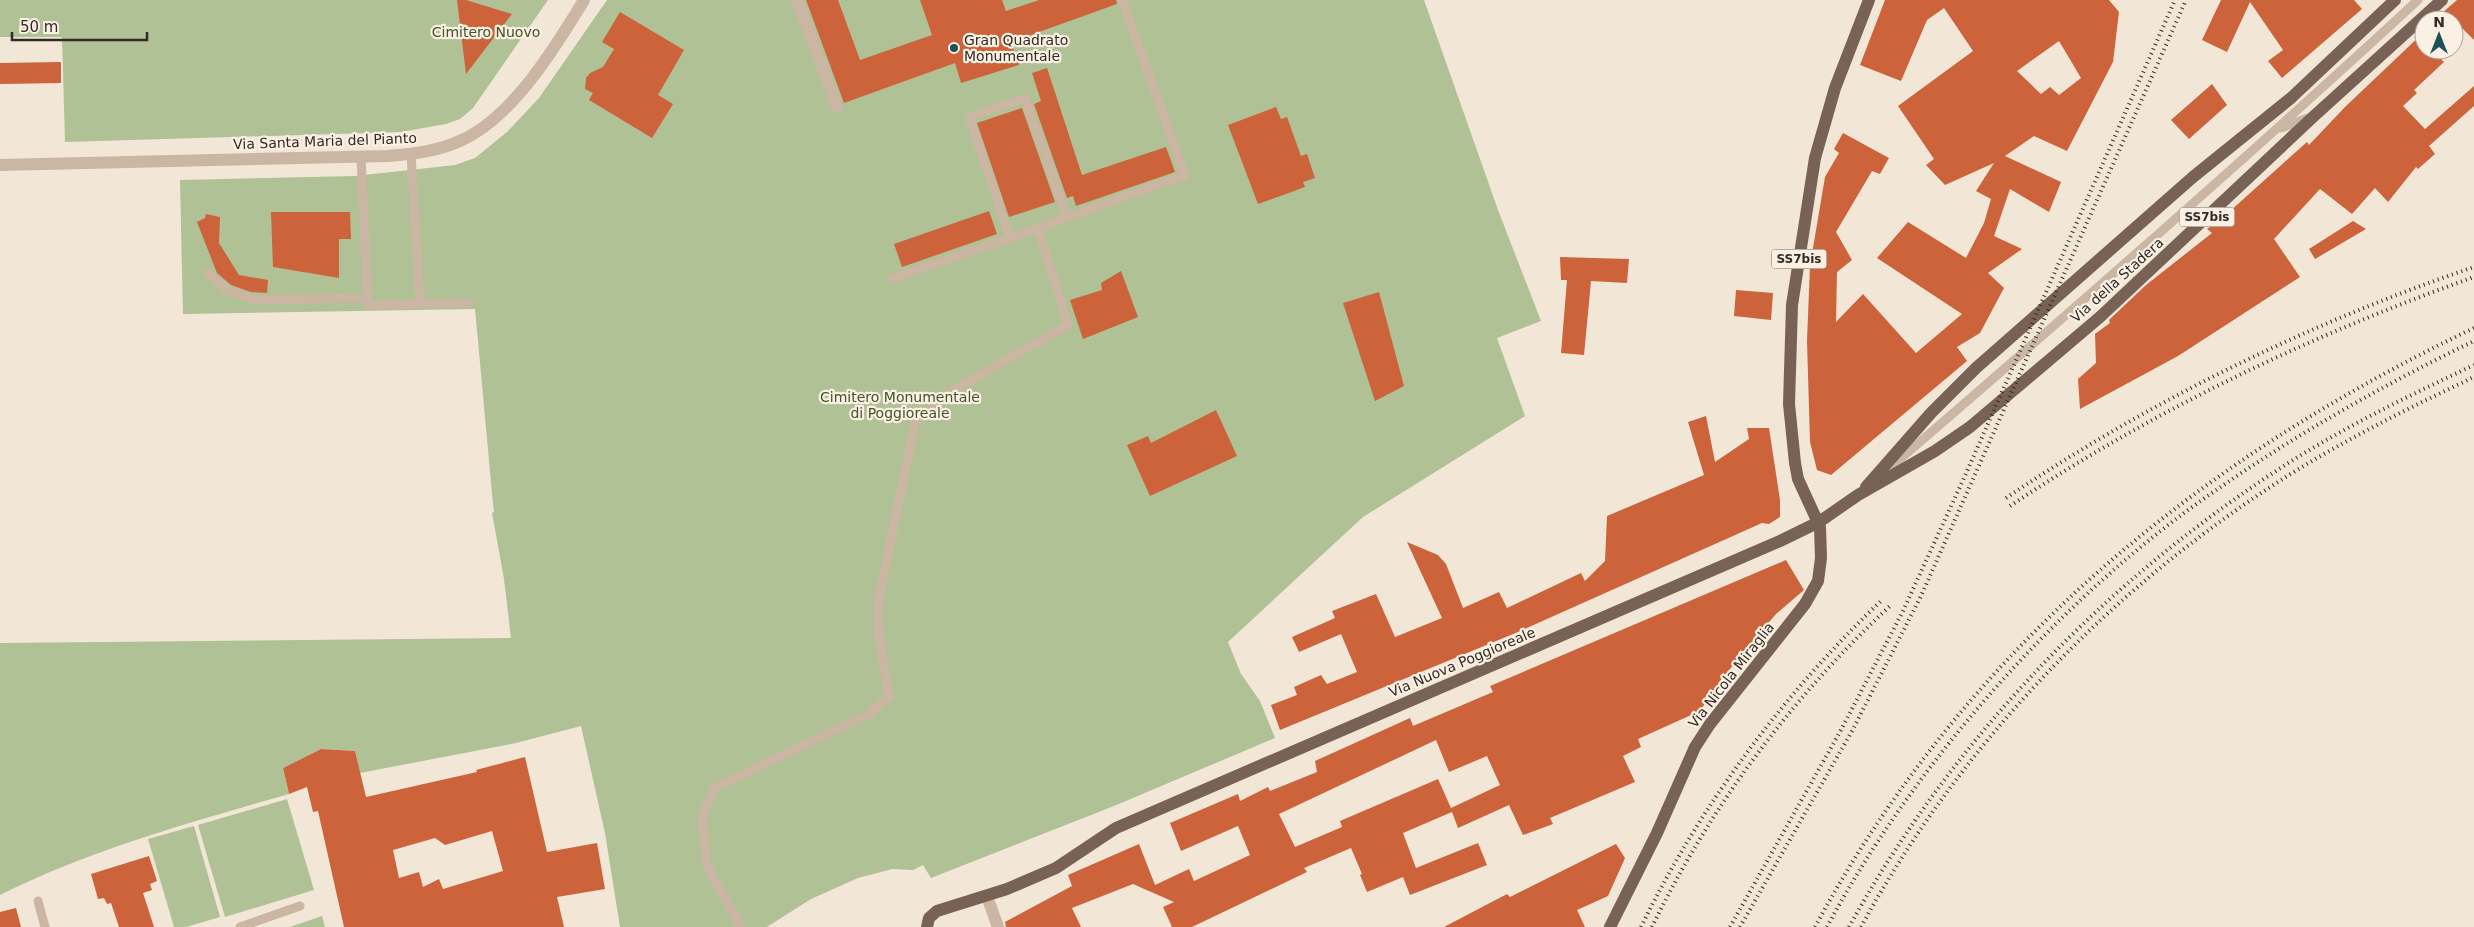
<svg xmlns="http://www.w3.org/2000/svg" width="2474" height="927" font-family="'DejaVu Sans',sans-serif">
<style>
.green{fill:#b1c196}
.building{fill:#cc633b;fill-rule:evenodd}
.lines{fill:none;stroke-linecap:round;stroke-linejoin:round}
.service{stroke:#cab6a2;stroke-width:9}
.pedestrian{stroke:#cab6a2;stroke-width:12}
.minor{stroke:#cab6a2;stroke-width:12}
.primary{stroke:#776255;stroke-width:12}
.rail{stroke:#342a25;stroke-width:4;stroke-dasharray:1 4;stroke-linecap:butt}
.poi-dot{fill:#195157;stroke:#faf0e3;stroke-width:2}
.labels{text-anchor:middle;stroke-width:4.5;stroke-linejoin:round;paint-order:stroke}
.shield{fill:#faf0e3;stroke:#6f655e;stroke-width:1}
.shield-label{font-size:12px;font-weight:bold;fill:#342a25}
.park-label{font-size:14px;fill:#425428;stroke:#faf0e3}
.poi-label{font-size:14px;fill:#342a25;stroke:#faf0e3;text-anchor:start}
.street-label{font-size:14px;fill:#342a25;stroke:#faf0e3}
</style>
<rect width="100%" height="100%" fill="#f2e6d7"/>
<path class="green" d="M0 0H548L473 108 460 119 446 124 401 132 65 142 62 37H0Z
M607 0H1424L1498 210 1541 321 1497 338 1525 416 1363 517 1228 642 1241 674 1260 701 1275 738 1114 806 931 878 923 865 913 870 892 869 858 878 811 899 767 927H620L605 833 581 726 516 743 360 773 355 751 321 749 283 768 289 794C191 822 92 849 0 895V643L511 638 504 579 492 513 494 512 493 504 475 309 183 314 180 180 355 176 455 165 475 158 507 132 539 98Z
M287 799 314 890 225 917 198 825Z
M194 826 220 917 186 927H174L148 839Z
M322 916 325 927H290Z"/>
<path class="building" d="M457 0H466L512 14 466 74Z
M806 0H838L860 60 932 35 920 0H1002L1006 11 1039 0H1116L1117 4 1011 42 1019 65 961 83 955 63 844 103Z
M1885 0H2109L2119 12 2113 62 2067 151 2034 136 2005 156 2061 182 2049 212 2010 189 1994 236 2022 249 1988 273 2004 288 1980 333 1957 347 1967 361 1831 475 1817 470 1810 442 1807 341 1810 266 1825 177 1839 153 1834 149 1843 133 1889 158 1880 174 1872 171 1836 232 1852 260 1837 272 1836 322 1863 294 1916 353 1962 314 1877 258 1908 222 1966 258 1984 223 1991 199 1976 191 1994 163 1945 185 1926 165 1934 159 1898 106 1973 51 1944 8 1927 20 1901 81 1860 65ZM2059 41 2081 78 2059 95 2050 87 2041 94 2017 71Z
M2221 0H2354L2362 9 2282 78 2268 61 2283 50 2250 2 2227 52 2202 40Z
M2457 0H2474V40L2454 20H2434Z
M620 12 684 50 658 95 673 104 652 138 589 100 593 93 585 89 586 78 590 73 603 67 614 49 602 42Z
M2424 32V50H2432L2444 62 2414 90 2417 93 2403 106 2425 129 2474 86V106L2429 146 2435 154 2418 169 2416 167 2388 202 2375 188 2352 214 2320 189 2274 239 2300 277 2178 356 2080 409 2078 379 2096 363 2095 334 2110 323 2109 320 2146 285 2212 233 2207 229 2219 221 2307 142 2309 145 2345 107Z
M61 62V83L0 84V63Z
M1047 68 1082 175 1166 147 1175 172 1076 206 1073 196 1067 198 1034 104 1041 101 1032 73Z
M2212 84 2227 105 2189 139 2171 120Z
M1276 107 1281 119 1287 117 1301 156 1307 154 1315 178 1303 182 1305 187 1258 204 1228 125Z
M1022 108 1055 202 1009 217 977 123Z
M989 211 997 234 902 267 894 244Z
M271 212H350L351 239H339V278L273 267Z
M206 214 220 217 219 243 239 275 268 280 267 293 251 292 231 285 217 273 197 222 205 218Z
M2353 221 2366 229 2315 259 2309 249Z
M1560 257 1629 259 1627 283 1591 281 1584 355 1561 353 1567 280H1561Z
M1121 271 1138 317 1083 339 1070 300 1102 290 1101 283Z
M1736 290 1773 293 1771 320 1734 316Z
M1379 292 1404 386 1375 401 1343 303Z
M1216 410 1237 456 1150 496 1127 445 1148 436 1151 443Z
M1706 416 1715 462 1749 439 1747 428H1769L1780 500V517L1769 524 1762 523 1518 632 1280 730 1271 705 1297 695 1294 687 1321 675 1327 684 1357 672 1341 634 1299 652 1292 637 1335 618 1332 611 1376 594 1395 637 1442 618 1407 542 1438 555 1446 564 1463 608 1499 592 1507 608 1581 573 1585 581 1605 561 1607 516 1704 475 1688 422Z
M1786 560 1804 590 1776 614 1763 629 1720 681 1700 711 1638 739 1641 747 1623 756 1635 782 1550 818 1553 824 1523 835 1509 805 1458 828 1452 812 1403 833 1416 868 1478 843 1487 865 1410 895 1403 877 1367 892 1360 875 1362 874 1351 848 1304 868 1307 872 1192 927H1172L1163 907 1174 902 1133 884 1072 908 1081 927H1006L1005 922 1072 886 1068 875 1139 844 1155 885 1189 869 1194 881 1250 855 1238 826 1181 851 1170 823 1238 794 1240 801 1268 787 1270 791 1317 772 1315 761 1410 718 1413 726 1493 692 1490 686ZM1436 740 1449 772 1487 756 1500 785 1451 808 1438 779 1340 821 1342 827 1295 847 1279 814Z
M321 749 355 751 366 797 477 772 476 770 525 757 547 852 597 843 605 889 557 897 564 927H344L318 811 313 812 307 787 289 794 283 768ZM492 831 503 871 443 889 439 879 423 887 419 872 399 878 393 850 435 838 445 845Z
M1616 844 1625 858 1608 896 1577 910 1585 927H1444L1507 894 1510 897Z
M149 856 157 881 150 884 152 890 143 893 154 927H119L111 903 107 904 104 898 98 899 91 874Z
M16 908 21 927H0V912Z"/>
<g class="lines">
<path class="service" d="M2281 128 2308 118
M411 154 420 304
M361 157 368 305 468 303
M1010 238 969 117 1025 98 1067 217
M208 273 227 290 254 300 368 298
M891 279 1038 228
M1885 472C2065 317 2244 161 2418 0
M38 901 45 927
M740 926 707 866 702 818 714 788 869 714 889 697 879 636 878 603 915 423 955 389 1068 325 1038 228 1185 175 1122 0
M240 927 300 906"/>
<path class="pedestrian" d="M797 0 837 107"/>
<path class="minor" d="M0 165 388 156C414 154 439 151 462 140 513 117 556 46 584 0
M989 902 998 927"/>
<path class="primary" d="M1866 487 1931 413 1976 368 2193 177 2291 98 2395 0
M927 927 929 918 937 911 1007 889 1056 868 1116 828 1780 541 1819 522 1858 495 1935 451 1970 427 2100 317 2313 117 2442 0
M1610 927 1657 833 1695 747 1710 724 1805 604 1818 581 1821 558 1820 527 1798 479 1795 463 1789 404 1792 305 1815 158 1835 88 1869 0"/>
<path class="rail" d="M2006 498C2150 401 2309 323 2474 267
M2010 506C2154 410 2311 335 2474 277
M1641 927C1701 804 1784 693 1883 599
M1652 927C1710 807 1792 697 1890 606
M1730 927 1841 730 1903 611 1964 478 2175 0
M1740 927 1852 731 1921 596 2186 0
M1815 927C1963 652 2195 461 2474 328
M1827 927C1914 764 2060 598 2212 493 2295 435 2383 385 2474 341
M1849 927C1950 744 2096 590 2270 475 2334 432 2404 398 2474 365
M1861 927C1958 748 2107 592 2278 482 2340 442 2407 409 2474 377"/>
</g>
<circle class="poi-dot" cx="954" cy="48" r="5"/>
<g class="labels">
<g class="shield">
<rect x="2179.5" y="207.5" width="55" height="19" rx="4"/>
<rect x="1771.5" y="249.5" width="55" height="19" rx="4"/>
</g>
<g class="shield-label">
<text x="2207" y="221">SS7bis</text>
<text x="1799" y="263">SS7bis</text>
</g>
<g class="park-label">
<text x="486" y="37">Cimitero Nuovo</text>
<text x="900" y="402">Cimitero Monumentale<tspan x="900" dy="16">di Poggioreale</tspan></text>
</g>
<g class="poi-label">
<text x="964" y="45">Gran Quadrato<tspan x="964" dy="16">Monumentale</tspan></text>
</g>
<g class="street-label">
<text transform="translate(325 141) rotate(-2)" y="5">Via Santa Maria del Pianto</text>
<text transform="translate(2117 280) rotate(-42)" y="5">Via della Stadera</text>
<text transform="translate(1462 662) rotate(-23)" y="5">Via Nuova Poggioreale</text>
<text transform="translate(1731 675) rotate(-52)" y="5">Via Nicola Miraglia</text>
</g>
</g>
<g transform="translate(2439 35)"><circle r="24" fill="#faf0e3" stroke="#aba197"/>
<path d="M0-4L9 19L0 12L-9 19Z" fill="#195157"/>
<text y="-8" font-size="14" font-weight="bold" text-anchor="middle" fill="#342a25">N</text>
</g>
<path d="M12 32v8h135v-8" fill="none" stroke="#342a25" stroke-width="2.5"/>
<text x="20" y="32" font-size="15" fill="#342a25" stroke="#faf0e3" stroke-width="4" paint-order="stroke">50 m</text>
</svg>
